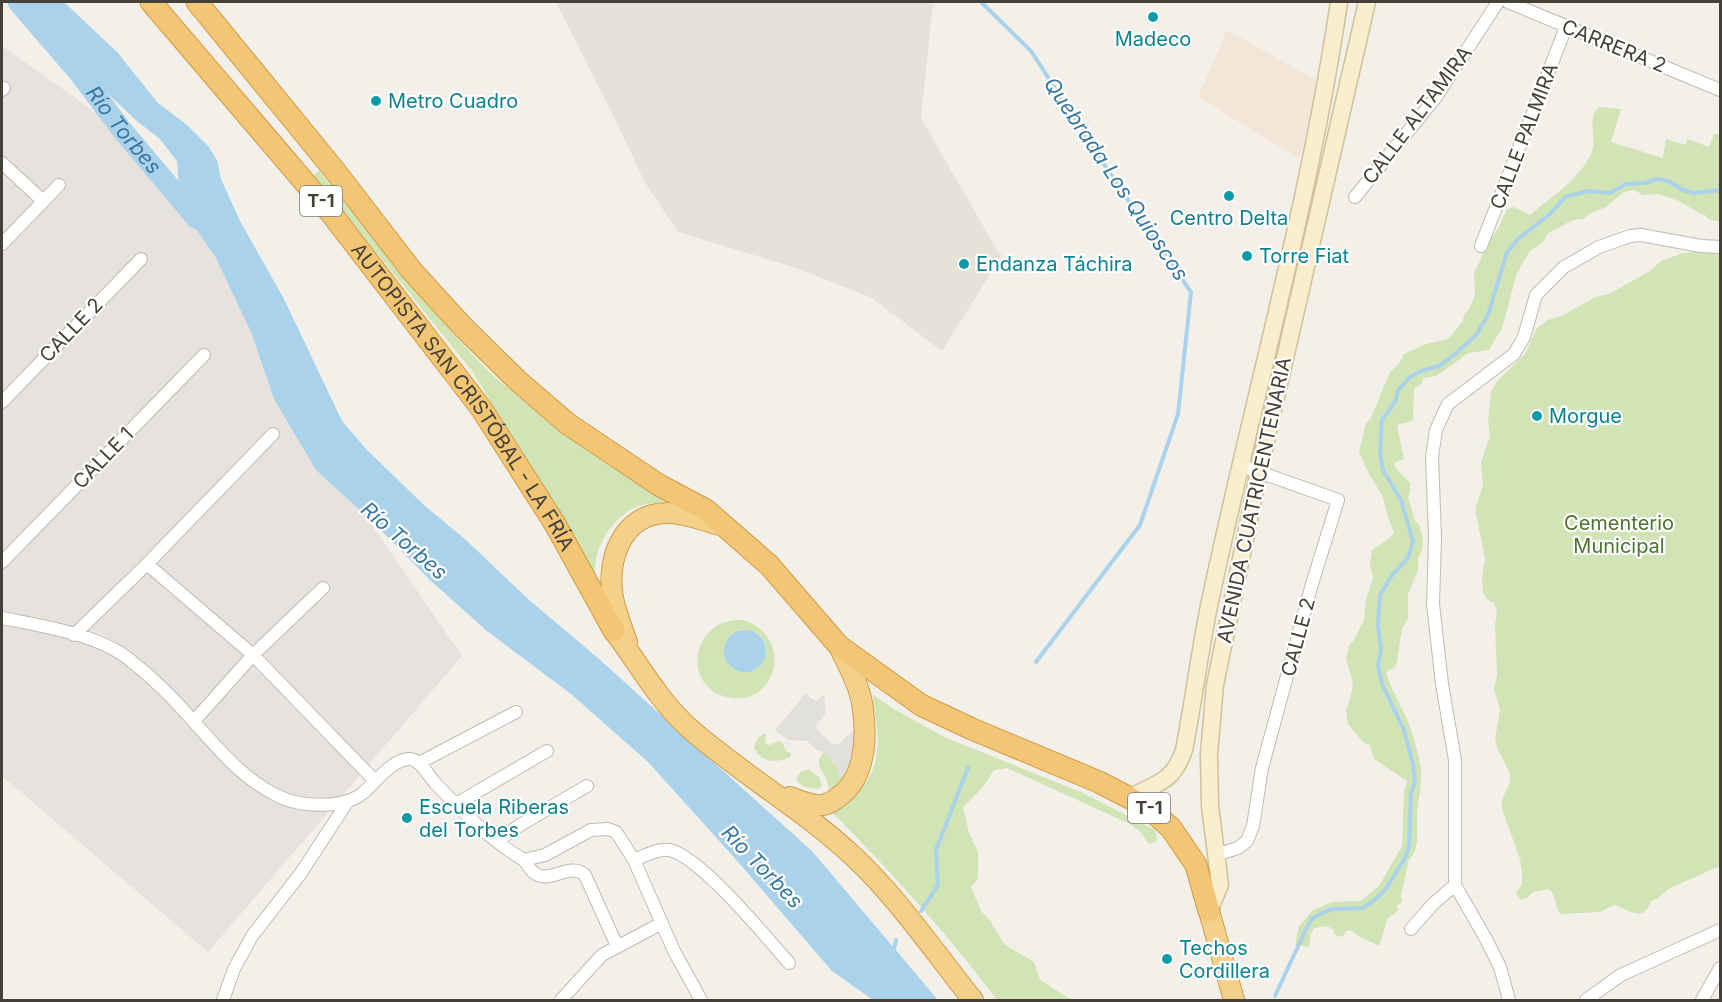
<svg xmlns="http://www.w3.org/2000/svg" width="1722" height="1002" font-family="Inter,sans-serif">
<style>
.residential{fill:#e7e2d8}
.commercial{fill:#f3e6d6}
.industrial{fill:#e6e2de}
.green{fill:#d0e4b5;fill-rule:evenodd}
.parking{fill:#e2e0dd}
.water{fill:#abd2eb}
.lines{fill:none;stroke-linecap:round;stroke-linejoin:round}
.stream{stroke:#abd2eb;stroke-width:4}
.river{stroke:#abd2eb;stroke-width:21}
.minor-casing{stroke:#c1baaf;stroke-width:14}
.secondary-casing{stroke:#cfc19c;stroke-width:19}
.trunk-casing{stroke:#d19b45;stroke-width:22}
.motorway-casing{stroke:#d19b45;stroke-width:23}
.minor{stroke:#fff;stroke-width:12}
.secondary{stroke:#faeecc;stroke-width:16}
.trunk{stroke:#f4d18a;stroke-width:20}
.motorway{stroke:#f3c675;stroke-width:21}
.culture-dot{fill:#0f9aa8;stroke:#fff;stroke-width:2}
.labels{text-anchor:middle;stroke-width:4.5;stroke-linejoin:round;paint-order:stroke}
.shield{fill:#fff;stroke:#7e7a74;stroke-width:1.5}
.shield-label{font-size:18px;font-weight:bold;fill:#464138}
.culture-label{font-size:20px;fill:#0d838f;stroke:#fff;text-anchor:start}
.street-label{font-size:20px;fill:#464138;stroke:#fff}
.park-label{font-size:20px;fill:#4b742f;stroke:#fff}
.water-label{font-size:21px;font-style:italic;fill:#3778a2;stroke:#fff}
</style>
<rect width="100%" height="100%" fill="#f3f0e9"/>
<path class="residential" d="M556 2H933L921 118 1001 257 942 351 872 298 799 269 678 232 644 181 618 125Z"/>
<path class="commercial" d="M1227 30 1318 81 1300 159 1198 97Z"/>
<path class="industrial" d="M2 46 154 154 202 225 295 413 462 656 208 952 2 776Z"/>
<path class="green" d="M1599 107 1621 109 1611 142 1663 158 1666 139 1685 145 1688 139 1709 147 1714 134H1720V222L1708 219 1705 215 1701 214 1679 201 1658 194 1643 195 1634 190 1624 192 1606 207 1591 213 1583 219 1573 220 1552 231 1548 233 1543 242 1530 251 1517 273 1502 328 1489 350 1468 353 1442 372 1436 376 1423 378 1422 383 1414 389 1413 421 1397 425 1404 459 1394 463 1396 468 1410 483V493L1408 497 1415 521 1419 524 1423 539 1422 550 1418 558V570L1408 594V619L1402 628 1397 662 1395 667 1386 672C1391 691 1403 708 1410 727 1414 739 1418 752 1420 764 1424 782 1417 800 1417 819 1417 832 1420 850 1409 859L1401 895 1402 902 1396 906 1399 910 1388 918 1379 946C1369 940 1361 939 1352 931H1347L1344 935 1339 937 1334 934 1333 929C1326 925 1321 927 1314 928L1310 936 1309 947 1295 945 1299 926 1313 910 1332 902 1360 901 1379 886 1402 846 1404 792 1407 781 1374 759 1370 745 1363 742 1348 724 1346 710 1351 696 1353 682 1346 659 1349 645 1354 640 1364 620 1366 599 1373 579 1370 564 1372 550 1390 538 1394 532 1388 518 1383 497 1368 472 1359 452 1366 423 1371 418 1390 372 1400 362 1404 354 1426 344 1448 339 1463 321 1464 314 1469 309 1475 295 1474 273 1489 241 1498 229 1507 209 1514 207 1530 215C1551 197 1582 178 1592 151 1597 136 1586 118 1599 107Z
M319 171 454 335 489 372 548 422 595 456 673 503C661 503 647 502 636 507 610 520 594 547 595 575L561 515 472 371 314 175Z
M1703 251 1720 255V866L1668 889 1658 898 1651 901C1643 924 1629 909 1614 905L1600 912 1561 914C1554 906 1557 896 1549 889L1533 892 1527 898 1520 900 1516 893 1522 884V873L1520 859 1502 809V800L1510 782V774L1497 747 1495 739 1500 710 1494 689 1497 675 1495 625 1497 611 1494 603 1488 600 1483 593 1482 579 1485 558 1476 514V506L1483 485 1481 463 1490 436 1488 420 1491 391 1499 379 1525 354 1537 328 1548 320 1562 316 1595 297 1609 294 1650 271 1661 261 1683 253Z
M743 620C794 636 778 704 732 698 681 692 688 617 743 620ZM741 630C778 628 772 681 735 669L725 655C724 643 729 634 741 630Z
M873 695 894 709 944 737 1081 792 1155 830 1157 840 1155 842 1149 844 1141 833 1132 825 1007 768 994 770 983 787 963 807 969 833 978 852V879L971 887 981 911 989 919 1004 944 1034 962 1040 980 1072 1000H997C947 933 891 872 832 812 867 789 881 770 877 727 876 717 873 706 873 695Z
M764 733 766 735 765 743 770 745 779 741 782 742 786 751 791 753 790 757C776 764 759 762 754 747L758 738Z
M824 752 836 766 840 777 848 771 833 789H829C827 784 827 778 824 774 818 765 816 762 824 752Z
M810 770 819 777 822 785 819 789 804 787 797 781C796 774 803 769 810 770Z"/>
<path class="parking" d="M806 693 812 699 817 701 824 694 826 713 817 724 816 729 831 743 835 745 840 743 857 727 859 744 848 771 840 778 836 766 824 752 817 750 807 741 788 740 775 730Z"/>
<path class="water" d="M10 2H64L117 52 158 103 187 125 208 146 217 160 221 179 240 221 284 299 342 421 367 450 425 506 466 540 528 599 599 659 812 851 938 1000H873L832 971 732 855 648 762 571 694 487 631 430 580 375 524 316 470 274 399 251 332 216 258 180 206 177 161 160 139 138 122Z
M724 651a21 21 0 1 1 42 0a21 21 0 1 1-42 0Z"/>
<g class="lines">
<path class="stream" d="M981 2 1031 51 1113 178 1191 292 1178 414 1140 525 1036 662
M921 911 938 885 936 850 968 768
M893 954 896 940
M1275 996 1306 929 1312 919 1322 913 1333 909 1362 908 1372 902 1385 890 1405 858 1409 847 1411 793 1415 782 1413 764 1404 730 1382 684 1378 666 1381 649 1378 626 1380 595 1392 575 1408 558 1413 541 1401 500 1383 470 1380 453 1382 420 1395 402 1398 390 1410 377 1421 371 1439 366 1454 355 1476 335 1488 315 1507 252 1519 238 1549 215 1565 197 1588 191 1610 193 1626 184 1645 183 1657 179 1668 181 1683 190 1694 193 1720 190"/>
<path class="river" id="s1" d="M18 2 79 73 122 130 197 219"/>
<g class="minor-casing">
<path id="minor" d="M1508 2 1720 90
M2 90 4 88
M2 163 43 201
M1355 197 1436 97 1498 2
M2 244 59 185
M1481 246 1566 27
M2 402 141 259
M2 562 204 355
M147 564 253 655 375 781
M2 618C41 626 98 634 130 660 153 678 176 701 195 723 221 752 244 780 280 797 302 807 343 809 363 793 374 784 393 758 410 759 421 760 428 775 435 783 462 811 491 841 524 860L545 855 591 830 608 829 616 832 634 860 674 951 701 1000
M74 635 147 564 273 434
M194 721 253 655 323 588
M419 763 516 712
M456 804 547 751
M497 841 520 825 587 786
M1216 855 1238 848 1247 841 1253 826 1262 768 1312 584 1338 500 1242 466
M524 860C527 864 530 869 533 872 549 886 569 861 585 875L617 946
M634 860C645 856 657 848 669 850 699 855 767 938 789 963
M1411 929 1433 904 1455 885
M223 1000 234 969 252 936 301 873 348 801
M561 1000 602 955 662 923
M1509 1000 1500 967 1486 939 1455 885V760L1442 684 1433 604 1435 537 1432 457 1436 430 1448 404 1514 354 1524 337 1536 295 1564 267 1599 247 1630 236 1641 235 1701 246 1720 247
M1586 1000 1621 975 1720 930
M1702 1000 1720 968"/>
</g>
<g class="secondary-casing">
<path id="secondary" d="M1130 797C1158 783 1173 782 1184 750 1193 704 1199 657 1208 611 1250 408 1309 207 1339 2
M1209 911 1220 885 1210 806 1209 754 1215 685 1259 471 1367 2"/>
</g>
<g class="trunk-casing">
<path id="trunk" d="M614 631C639 664 658 700 689 728 741 774 803 809 854 857 898 898 935 953 973 1000
M627 642C622 628 616 613 613 598 606 560 622 514 666 513 686 512 705 522 724 526
M790 797C798 800 807 804 816 805 824 806 831 803 837 798 865 780 867 740 863 710 861 687 848 666 839 646
M1209 911 1234 1000"/>
</g>
<g class="motorway-casing">
<g id="motorway">
<path id="s2" d="M151 2 330 212 481 408 555 524 614 631"/>
<path d="M197 2 335 171 412 271 463 327 518 381 568 424 659 485 706 510 769 565 839 646 921 705 972 729 1099 782 1147 807 1171 828 1196 865 1209 911"/>
</g>
</g>
<use href="#minor" class="minor"/>
<use href="#secondary" class="secondary"/>
<use href="#trunk" class="trunk"/>
<use href="#motorway" class="motorway"/>
</g>
<g class="culture-dot">
<circle cx="1153" cy="17" r="6"/>
<circle cx="376" cy="101" r="6"/>
<circle cx="1229" cy="196" r="6"/>
<circle cx="1247" cy="256" r="6"/>
<circle cx="964" cy="264" r="6"/>
<circle cx="1537" cy="416" r="6"/>
<circle cx="407" cy="818" r="6"/>
<circle cx="1167" cy="959" r="6"/>
</g>
<g class="labels">
<g class="shield">
<rect x="300" y="186" width="42" height="30" rx="4.5"/>
<rect x="1128" y="793" width="42" height="30" rx="4.5"/>
</g>
<g class="shield-label">
<text x="321" y="207">T-1</text>
<text x="1149" y="814">T-1</text>
</g>
<g class="culture-label">
<text x="1153" y="46" text-anchor="middle">Madeco</text>
<text x="388" y="108">Metro Cuadro</text>
<text x="1229" y="225" text-anchor="middle">Centro Delta</text>
<text x="1259" y="263">Torre Fiat</text>
<text x="976" y="271">Endanza Táchira</text>
<text x="1549" y="423">Morgue</text>
<text x="419" y="814">Escuela Riberas<tspan x="419" dy="23">del Torbes</tspan></text>
<text x="1179" y="955">Techos<tspan x="1179" dy="23">Cordillera</tspan></text>
</g>
<g class="street-label">
<text transform="translate(1614 46) rotate(22)" y="7">CARRERA 2</text>
<text transform="translate(1417 115) rotate(-53)" y="7">CALLE ALTAMIRA</text>
<text transform="translate(1524 136) rotate(-69)" y="7">CALLE PALMIRA</text>
<text transform="translate(71 330) rotate(-46)" y="7">CALLE 2</text>
<text dy="7" stroke="none"><textPath href="#s2" startOffset="504">AUTOPISTA SAN CRISTÓBAL - LA FRÍA</textPath></text>
<text transform="translate(103 458) rotate(-46)" y="7">CALLE 1</text>
<text transform="translate(1254 500) rotate(-78)" y="7">AVENIDA CUATRICENTENARIA</text>
<text transform="translate(1298 637) rotate(-75)" y="7">CALLE 2</text>
</g>
<g class="park-label">
<text x="1619" y="530">Cementerio<tspan x="1619" dy="23">Municipal</tspan></text>
</g>
<g class="water-label">
<text dy="7" stroke="none"><textPath href="#s1" startOffset="166">Río Torbes</textPath></text>
<text transform="translate(1116 179) rotate(56)" y="7">Quebrada Los Quioscos</text>
<text transform="translate(404 541) rotate(41)" y="7">Río Torbes</text>
<text transform="translate(762 867) rotate(46)" y="7">Río Torbes</text>
</g>
</g>
<rect width="1722" height="1002" fill="none" stroke="#464138" stroke-width="6"/>
</svg>
